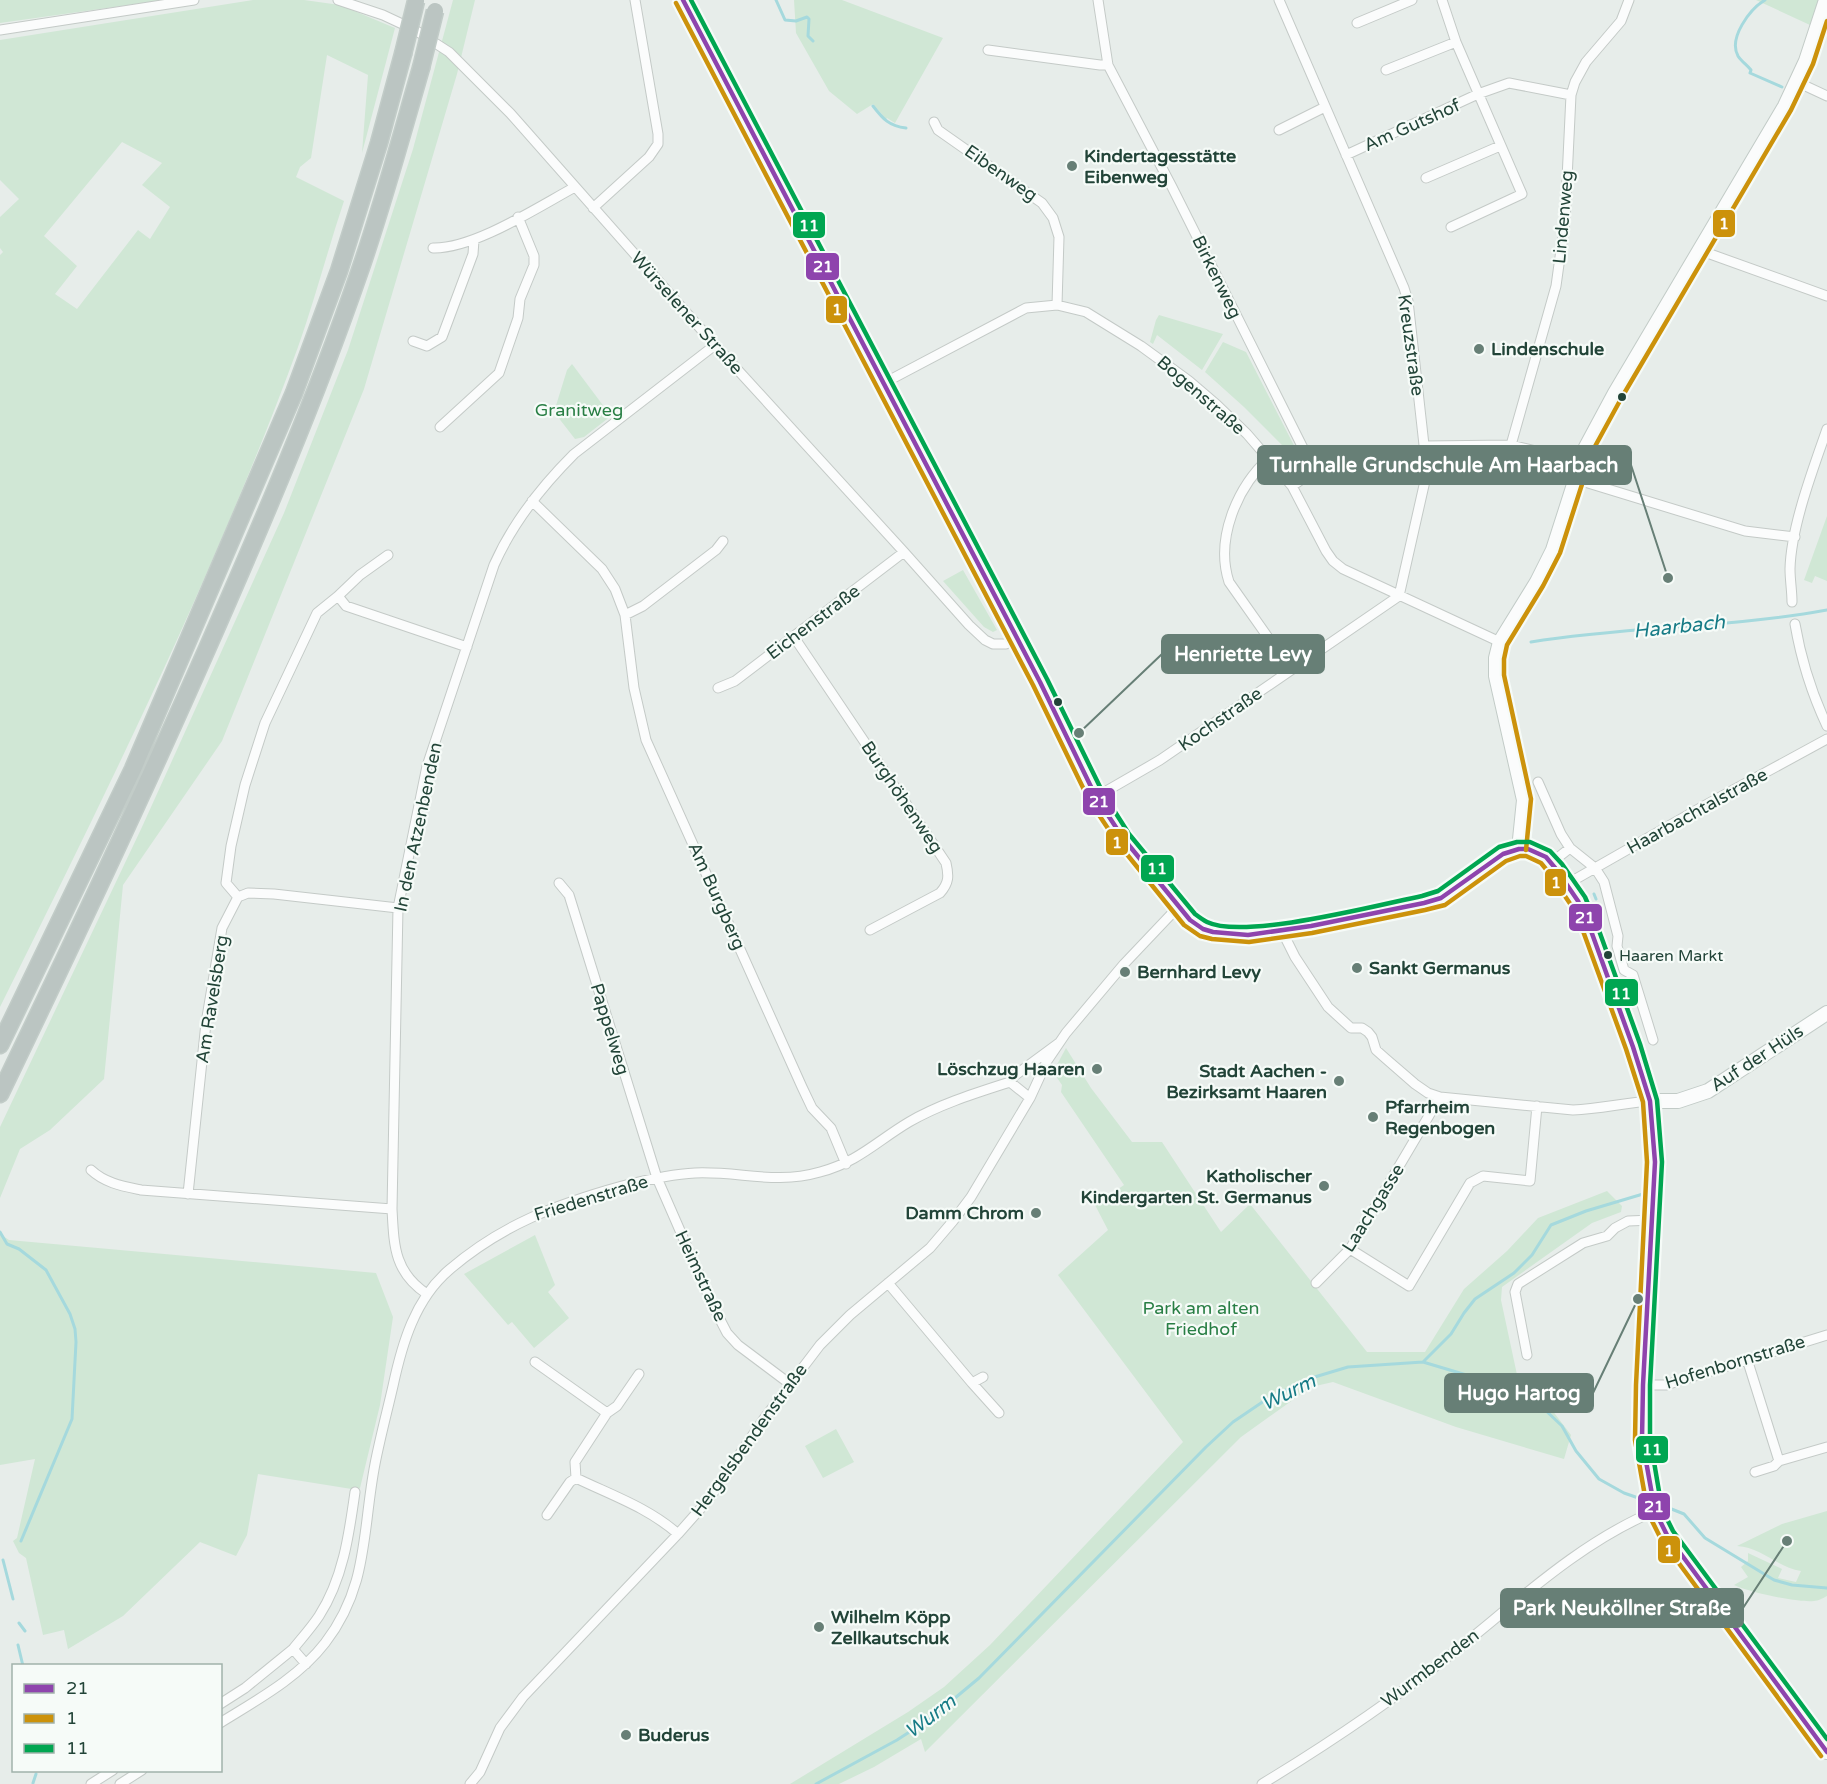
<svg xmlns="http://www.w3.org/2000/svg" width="1827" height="1784" font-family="'Varela Round',sans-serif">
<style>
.green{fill:#d0e7d5;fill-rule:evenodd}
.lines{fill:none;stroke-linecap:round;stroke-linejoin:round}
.stream{stroke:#a5d9dd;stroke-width:3}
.street-casing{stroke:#c4cac7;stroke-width:11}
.secondary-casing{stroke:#c2cbc7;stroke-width:16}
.highway-casing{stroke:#c2ccc8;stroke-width:19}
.street{stroke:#fbfcfc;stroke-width:9}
.secondary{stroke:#fbfcfc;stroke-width:14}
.highway{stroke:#bbc5c2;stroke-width:16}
.highway-bridge-casing{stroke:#c2ccc8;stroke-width:19;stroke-linecap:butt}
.highway-bridge{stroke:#bbc5c2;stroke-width:16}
.bus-1-casing{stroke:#f6fbf8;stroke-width:9}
.bus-2-casing{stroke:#f6fbf8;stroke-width:9}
.bus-3-casing{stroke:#f6fbf8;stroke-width:9}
.bus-1{stroke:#8e44ad;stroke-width:4.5}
.bus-2{stroke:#cc920b;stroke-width:4.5}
.bus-3{stroke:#00a651;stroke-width:4.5}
.poi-dot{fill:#677f76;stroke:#f6fbf8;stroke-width:2}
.bus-dot{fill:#224438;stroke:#f6fbf8;stroke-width:2}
.labels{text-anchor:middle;stroke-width:4.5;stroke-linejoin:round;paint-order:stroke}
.bus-label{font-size:16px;fill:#224438;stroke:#f6fbf8;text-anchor:start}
.street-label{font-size:18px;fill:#224438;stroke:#f6fbf8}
.poi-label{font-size:18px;font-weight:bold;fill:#224438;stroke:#f6fbf8;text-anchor:start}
.park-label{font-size:18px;fill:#287e44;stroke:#f6fbf8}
.water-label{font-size:20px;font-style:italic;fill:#167b86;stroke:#f6fbf8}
.leader{fill:none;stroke:#677f76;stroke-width:2}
.callout-dot{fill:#677f76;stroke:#f6fbf8;stroke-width:2}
.callout{fill:#677f76;stroke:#677f76;stroke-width:2}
.callout-label{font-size:20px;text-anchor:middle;font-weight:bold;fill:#fff}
.line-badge{stroke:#f6fbf8;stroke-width:2}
.badge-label{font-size:16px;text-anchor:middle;font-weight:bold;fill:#fff}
</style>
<rect width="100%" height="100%" fill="#e7edea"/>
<path class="green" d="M0 0H164L0 23Z
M253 0H304L340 5 395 28 362 153 368 75 327 55 311 158 300 167 296 177 344 201C328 249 315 299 298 347 215 574 107 791 0 1007V255L3 252 0 248V217L19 199 0 180V40ZM122 142 162 163 142 185 170 207 150 239 138 230 77 309 55 294 77 266 44 236Z
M453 0H475L457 74 364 389 222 741 123 885 104 1079 50 1130 20 1149 0 1198V1127L142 827 284 513 348 350 413 149Z
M794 0H842L943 38 895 123 887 118 886 119 873 104 857 114 829 91 796 33Z
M1756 0H1818L1810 25Z
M1159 315 1223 334 1202 370 1157 335 1153 344 1150 342 1156 320Z
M1223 342 1246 352 1304 465 1298 473 1292 471 1278 455 1285 448 1244 407 1205 372Z
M572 364 611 416 584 437 575 439 554 412 567 370Z
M1827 516V581L1815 576 1812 583 1804 580Z
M963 570 997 630 993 632 984 627 943 581Z
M1066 1048 1091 1088 1132 1142H1162L1221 1232 1250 1204 1367 1352H1425L1464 1289 1507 1251 1538 1218 1607 1191 1622 1206 1621 1212 1592 1223 1502 1287 1501 1300 1519 1384 1549 1406 1571 1435 1564 1459 1456 1427 1333 1382 1311 1387 1241 1437 925 1752 921 1739 874 1767 839 1784H790L908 1712 944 1687 990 1645 1183 1442 1058 1275 1108 1230 1095 1205 1124 1185 1061 1092 1062 1085 1053 1072Z
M0 1234 9 1240 376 1273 393 1317 380 1405 360 1488 358 1490 258 1474 247 1535 236 1556 200 1542 123 1616 68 1649 64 1630 43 1635 26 1558 19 1553 13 1541 17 1538 35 1459 0 1465Z
M535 1235 555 1285 548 1292 569 1318 534 1348 512 1322 508 1325 464 1274Z
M836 1429 854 1462 823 1478 805 1446Z
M1827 1511V1596C1823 1598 1818 1601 1814 1601 1798 1603 1748 1592 1734 1585L1748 1577 1741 1567 1748 1561V1553L1782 1569 1778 1578 1796 1582 1801 1571C1777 1567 1761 1547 1737 1546L1782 1524Z"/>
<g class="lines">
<path class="stream" d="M776 0 785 20 796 21 807 17 809 19 808 36 813 41
M1765 0C1750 9 1728 38 1738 56 1741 61 1747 65 1751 70L1750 73 1782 87
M873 106C883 119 889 126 906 128
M1531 642C1629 626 1729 628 1827 610
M1594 894 1596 899
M0 1232 7 1244 19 1249 46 1270 70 1314 75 1329 76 1342 72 1419 21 1541
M1423 1362 1451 1334 1464 1313 1475 1299 1514 1273 1532 1255 1551 1225 1586 1211 1643 1194
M1659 1504 1684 1514 1705 1538 1774 1580 1792 1585 1827 1588
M3 1560 13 1599
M19 1623 25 1631
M18 1645 23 1666
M33 1783 36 1774
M816 1784 897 1740 931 1718 979 1678 1206 1447 1233 1422 1264 1401 1308 1379 1348 1367 1423 1362 1510 1388 1542 1407 1562 1426 1576 1451 1599 1479 1624 1493 1650 1502"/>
<g class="street-casing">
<path id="street" d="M338 0 383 15 415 30 449 52 510 113 715 345 904 552 969 625 985 640 993 644H1006L1016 638
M1098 0 1108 65 1172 187 1306 454C1312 473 1307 476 1292 486
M1279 0 1404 288 1408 301 1427 472 1399 596
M1442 0 1456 42 1522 194 1451 227
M1357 23 1412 0
M0 30 194 0
M988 50 1100 65H1108
M1386 70 1456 42
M1797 82 1827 96
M934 122 938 130 1042 203 1053 218 1059 237 1057 305
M1279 130 1325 107
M1346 155 1478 94 1509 83 1571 95
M1426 178 1500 146
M593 208 649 157 658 144V134L635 0
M433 248C474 249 538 207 575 187
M1699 250 1827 296
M413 341 427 346 442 337 473 254 474 240
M884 383 1026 308 1057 305 1086 312 1141 346 1189 381 1217 405 1247 434 1292 486 1326 551 1333 561 1343 569 1500 642
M440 427 499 373 518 318 520 299 534 265V256L518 217
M1511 445 1556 286 1565 221 1571 95 1575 82 1586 62 1621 21 1629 0
M1424 446 1511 445 1581 462
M1269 458C1237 487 1215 539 1229 582L1291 670
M1575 479 1745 531 1795 537
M532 501 602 569 615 589 625 615 634 688 646 740 802 1087 812 1108 831 1128 846 1164
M388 555 360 575 338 596 346 606 467 647
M1792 602C1792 591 1790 580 1790 569 1791 527 1813 469 1827 429
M625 615 643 606 716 550 723 541
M1795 624C1801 659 1812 694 1827 726
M794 637 946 863C949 876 949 883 940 893L870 930
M718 688 735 681 904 552
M1538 782 1561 834 1570 848 1595 868 1604 882 1618 936 1617 946 1624 970 1633 975 1653 1040
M1096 797 1160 760 1399 596
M1551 863 1570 848
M559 883 569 895 657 1178 713 1306 727 1333 738 1345 790 1384
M1567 884 1702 807 1827 739
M238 897 226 883 231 846 245 785 265 723 317 613 338 596
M1282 931 1295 957 1328 1007 1351 1028H1362L1368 1032 1372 1037 1376 1050 1385 1058 1415 1084 1428 1093 1440 1097 1573 1110C1599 1109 1624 1103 1650 1101
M1010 1082 1030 1098
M91 1170C105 1183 122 1186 141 1190L392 1209
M188 1194 206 1023 222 928 238 897 248 893 274 894 398 908
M1350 1249 1409 1286 1470 1183 1483 1176 1530 1181 1537 1106
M888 1283 972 1383
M1316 1283 1350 1249 1440 1097
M427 1294C394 1272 394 1246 392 1209L398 908 427 766 494 565C513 522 541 487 574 454L715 345
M1527 1355 1515 1292 1518 1284 1583 1243 1607 1236 1615 1228 1628 1221 1653 1220
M1747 1359 1779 1461 1827 1447
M535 1362 607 1413 575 1462 576 1478C611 1495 649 1508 678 1534
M983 1377 972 1383 999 1413
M1643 1385H1666L1827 1335
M607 1413 617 1406 639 1374
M1755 1472 1774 1466 1779 1461
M547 1515 570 1482 576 1478
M293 1649C301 1639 311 1628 319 1616 343 1579 349 1535 355 1492
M220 1704 245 1688 293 1649 306 1664
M220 1723C257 1700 298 1678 325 1643 369 1586 362 1531 375 1464 380 1438 387 1412 393 1386 402 1344 415 1299 449 1270 501 1225 557 1204 622 1186 646 1180 671 1174 695 1173 740 1171 775 1185 820 1172 858 1162 877 1141 909 1122 940 1104 976 1093 1010 1082L1014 1076 1059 1043
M91 1784 113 1770
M120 1784 142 1770
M470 1784 480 1772 500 1728 523 1697 678 1534 709 1499 763 1420 820 1345 850 1315 930 1248 953 1221 971 1197 1030 1098 1047 1061 1066 1033 1124 964 1179 906
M1262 1784C1328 1744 1393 1700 1454 1652 1517 1602 1580 1542 1655 1511"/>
</g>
<g class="secondary-casing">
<path id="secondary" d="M683 0 1040 682 1096 797 1123 838 1190 920 1203 929 1213 932 1248 935 1311 926 1424 903 1441 898 1503 854 1519 849H1528L1546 857 1556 869 1578 901 1590 928 1633 1047 1650 1101 1655 1162 1643 1385 1642 1439 1655 1511 1667 1535 1827 1752
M1519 849 1524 800 1496 676V658L1500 642 1537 582 1553 550 1586 447 1615 393 1785 106 1806 61 1826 0
M1650 1101H1678L1708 1091 1827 1013"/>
</g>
<g class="highway-casing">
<path id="highway" d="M0 1045 133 769 294 393 339 271 379 143 403 54
M0 1094C71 947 141 799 207 649 261 526 314 403 358 276 382 208 401 137 421 68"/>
</g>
<use href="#street" class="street"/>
<use href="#secondary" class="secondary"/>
<use href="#highway" class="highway"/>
<g class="highway-bridge-casing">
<path id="highway-bridge" d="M403 54 416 1
M421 68 435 11"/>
</g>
<use href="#highway-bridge" class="highway-bridge"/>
<g class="bus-1-casing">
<path id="bus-1" d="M683 0 1040 682 1096 797 1123 838 1190 920 1203 929 1213 932 1248 935 1311 926 1424 903 1441 898 1503 854 1519 849H1528L1546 857 1556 869 1578 901 1590 928 1633 1047 1650 1101 1655 1162 1643 1385 1642 1439 1655 1511 1667 1535 1827 1752"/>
</g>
<g class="bus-2-casing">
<path id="bus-2" d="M676 3 1033 685 1089 800 1117 842 1184 925 1200 936 1212 939 1249 942 1312 933 1425 910 1445 905 1506 861 1520 856H1526L1541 863 1550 874 1571 905 1583 931 1626 1049 1643 1102 1647 1162 1636 1385 1635 1440 1648 1513 1661 1539 1821 1756
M1526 850 1531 799 1504 675V659L1507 645 1543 586 1560 553 1593 450 1622 397 1791 110 1813 64 1827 21"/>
</g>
<g class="bus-3-casing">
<path id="bus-3" d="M691 0 1047 679 1103 793 1129 834 1195 914C1199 917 1203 920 1207 922 1244 940 1378 905 1422 896L1438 891 1499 847 1517 842H1530L1550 851 1562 864 1585 897 1597 925 1640 1044 1657 1100 1662 1162 1650 1385V1438L1662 1509 1673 1531 1827 1739"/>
</g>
<use href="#bus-1" class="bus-1"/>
<use href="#bus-2" class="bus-2"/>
<use href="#bus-3" class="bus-3"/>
</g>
<g class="poi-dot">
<circle cx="1072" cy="166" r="6"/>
<circle cx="1479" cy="349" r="6"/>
<circle cx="1357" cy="968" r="6"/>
<circle cx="1125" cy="972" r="6"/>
<circle cx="1097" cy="1069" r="6"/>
<circle cx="1339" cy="1081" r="6"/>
<circle cx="1373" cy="1117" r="6"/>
<circle cx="1324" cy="1186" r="6"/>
<circle cx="1036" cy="1213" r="6"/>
<circle cx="819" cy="1627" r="6"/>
<circle cx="626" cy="1735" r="6"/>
</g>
<g class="bus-dot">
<circle cx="1622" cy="397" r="5"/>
<circle cx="1058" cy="702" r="5"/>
<circle cx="1608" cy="955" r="5"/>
</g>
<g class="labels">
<g class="bus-label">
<text x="1619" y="961">Haaren Markt</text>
</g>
<g class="street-label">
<text transform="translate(1412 125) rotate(-24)" y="6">Am Gutshof</text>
<text transform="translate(1001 173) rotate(35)" y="6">Eibenweg</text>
<text transform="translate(1563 217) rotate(-85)" y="6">Lindenweg</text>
<text transform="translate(1217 277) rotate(64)" y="6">Birkenweg</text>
<text transform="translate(687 313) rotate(48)" y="6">Würselener Straße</text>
<text transform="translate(1411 345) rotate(82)" y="6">Kreuzstraße</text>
<text transform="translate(1201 395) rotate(41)" y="6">Bogenstraße</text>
<text transform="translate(813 622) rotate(-37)" y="6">Eichenstraße</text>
<text transform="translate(1220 719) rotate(-35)" y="6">Kochstraße</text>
<text transform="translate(902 797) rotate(56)" y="6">Burghöhenweg</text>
<text transform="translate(1697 811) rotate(-29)" y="6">Haarbachtalstraße</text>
<text transform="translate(418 827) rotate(-78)" y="6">In den Atzenbenden</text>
<text transform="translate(717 896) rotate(66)" y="6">Am Burgberg</text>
<text transform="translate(212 999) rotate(-81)" y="6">Am Ravelsberg</text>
<text transform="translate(610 1029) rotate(73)" y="6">Pappelweg</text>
<text transform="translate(1757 1058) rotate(-33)" y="6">Auf der Hüls</text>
<text transform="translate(591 1198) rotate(-17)" y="6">Friedenstraße</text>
<text transform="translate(1373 1208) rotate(-58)" y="6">Laachgasse</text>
<text transform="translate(701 1276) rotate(65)" y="6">Heimstraße</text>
<text transform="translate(1735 1362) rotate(-17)" y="6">Hofenbornstraße</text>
<text transform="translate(749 1440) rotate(-54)" y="6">Hergelsbendenstraße</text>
<text transform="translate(1430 1668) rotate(-37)" y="6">Wurmbenden</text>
</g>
<g class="poi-label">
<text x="1084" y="162">Kindertagesstätte<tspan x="1084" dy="21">Eibenweg</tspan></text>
<text x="1491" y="355">Lindenschule</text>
<text x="1369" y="974">Sankt Germanus</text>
<text x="1137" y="978">Bernhard Levy</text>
<text x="1085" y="1075" text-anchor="end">Löschzug Haaren</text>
<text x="1327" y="1077" text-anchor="end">Stadt Aachen -<tspan x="1327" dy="21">Bezirksamt Haaren</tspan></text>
<text x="1385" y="1113">Pfarrheim<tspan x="1385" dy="21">Regenbogen</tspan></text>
<text x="1312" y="1182" text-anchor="end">Katholischer<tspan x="1312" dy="21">Kindergarten St. Germanus</tspan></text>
<text x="1024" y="1219" text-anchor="end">Damm Chrom</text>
<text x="831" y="1623">Wilhelm Köpp<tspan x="831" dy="21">Zellkautschuk</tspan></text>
<text x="638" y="1741">Buderus</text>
</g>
<g class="park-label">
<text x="579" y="416">Granitweg</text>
<text x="1201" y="1314">Park am alten<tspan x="1201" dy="21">Friedhof</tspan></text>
</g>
<g class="water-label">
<text transform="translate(1679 626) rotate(-6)" y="7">Haarbach</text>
<text transform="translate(1288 1392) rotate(-26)" y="7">Wurm</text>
<text transform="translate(930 1716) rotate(-37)" y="7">Wurm</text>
</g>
</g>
<path class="leader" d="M1668 578L1631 465M1079 733L1162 654M1638 1299L1593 1393M1787 1541L1743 1608"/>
<g class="callout-dot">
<circle cx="1668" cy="578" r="6"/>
<circle cx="1079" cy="733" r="6"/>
<circle cx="1638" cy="1299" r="6"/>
<circle cx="1787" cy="1541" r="6"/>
</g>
<g class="callout">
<rect x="1258" y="446" width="373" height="38" rx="6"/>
<rect x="1162" y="635" width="162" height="38" rx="6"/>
<rect x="1445" y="1374" width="148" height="38" rx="6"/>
<rect x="1501" y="1589" width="242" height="38" rx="6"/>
</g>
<g class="callout-label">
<text x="1444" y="472">Turnhalle Grundschule Am Haarbach</text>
<text x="1243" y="661">Henriette Levy</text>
<text x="1519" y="1400">Hugo Hartog</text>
<text x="1622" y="1615">Park Neuköllner Straße</text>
</g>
<g class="line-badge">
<rect x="1712" y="209" width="24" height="29" rx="6" fill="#cc920b"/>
<rect x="792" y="211" width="34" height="28" rx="6" fill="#00a651"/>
<rect x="805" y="252" width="35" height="29" rx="6" fill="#8e44ad"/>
<rect x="825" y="295" width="23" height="29" rx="6" fill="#cc920b"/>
<rect x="1082" y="787" width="34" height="29" rx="6" fill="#8e44ad"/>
<rect x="1105" y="828" width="24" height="28" rx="6" fill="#cc920b"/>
<rect x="1140" y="854" width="35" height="29" rx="6" fill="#00a651"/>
<rect x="1544" y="868" width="23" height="29" rx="6" fill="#cc920b"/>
<rect x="1568" y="903" width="35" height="29" rx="6" fill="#8e44ad"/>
<rect x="1604" y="978" width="35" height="29" rx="6" fill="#00a651"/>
<rect x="1635" y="1435" width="34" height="29" rx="6" fill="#00a651"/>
<rect x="1637" y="1492" width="34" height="29" rx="6" fill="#8e44ad"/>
<rect x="1657" y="1535" width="24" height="29" rx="6" fill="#cc920b"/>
</g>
<g class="badge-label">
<text x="1724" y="229">1</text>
<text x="809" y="231">11</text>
<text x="823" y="272">21</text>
<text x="837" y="315">1</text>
<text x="1099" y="807">21</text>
<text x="1117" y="848">1</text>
<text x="1157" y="874">11</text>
<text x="1556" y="888">1</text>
<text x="1585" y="923">21</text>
<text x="1621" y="999">11</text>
<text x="1652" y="1455">11</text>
<text x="1654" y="1512">21</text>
<text x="1669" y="1556">1</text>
</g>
<rect x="12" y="1664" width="210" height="108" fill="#f6fbf8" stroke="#a1b2ab" stroke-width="1.5"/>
<rect x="24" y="1684" width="30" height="9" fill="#8e44ad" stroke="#a1b2ab" stroke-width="1.5"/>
<text x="66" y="1694" font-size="18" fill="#224438">21</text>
<rect x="24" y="1714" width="30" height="9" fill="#cc920b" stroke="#a1b2ab" stroke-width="1.5"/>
<text x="66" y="1724" font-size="18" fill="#224438">1</text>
<rect x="24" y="1744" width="30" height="9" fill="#00a651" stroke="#a1b2ab" stroke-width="1.5"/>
<text x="66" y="1754" font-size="18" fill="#224438">11</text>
</svg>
